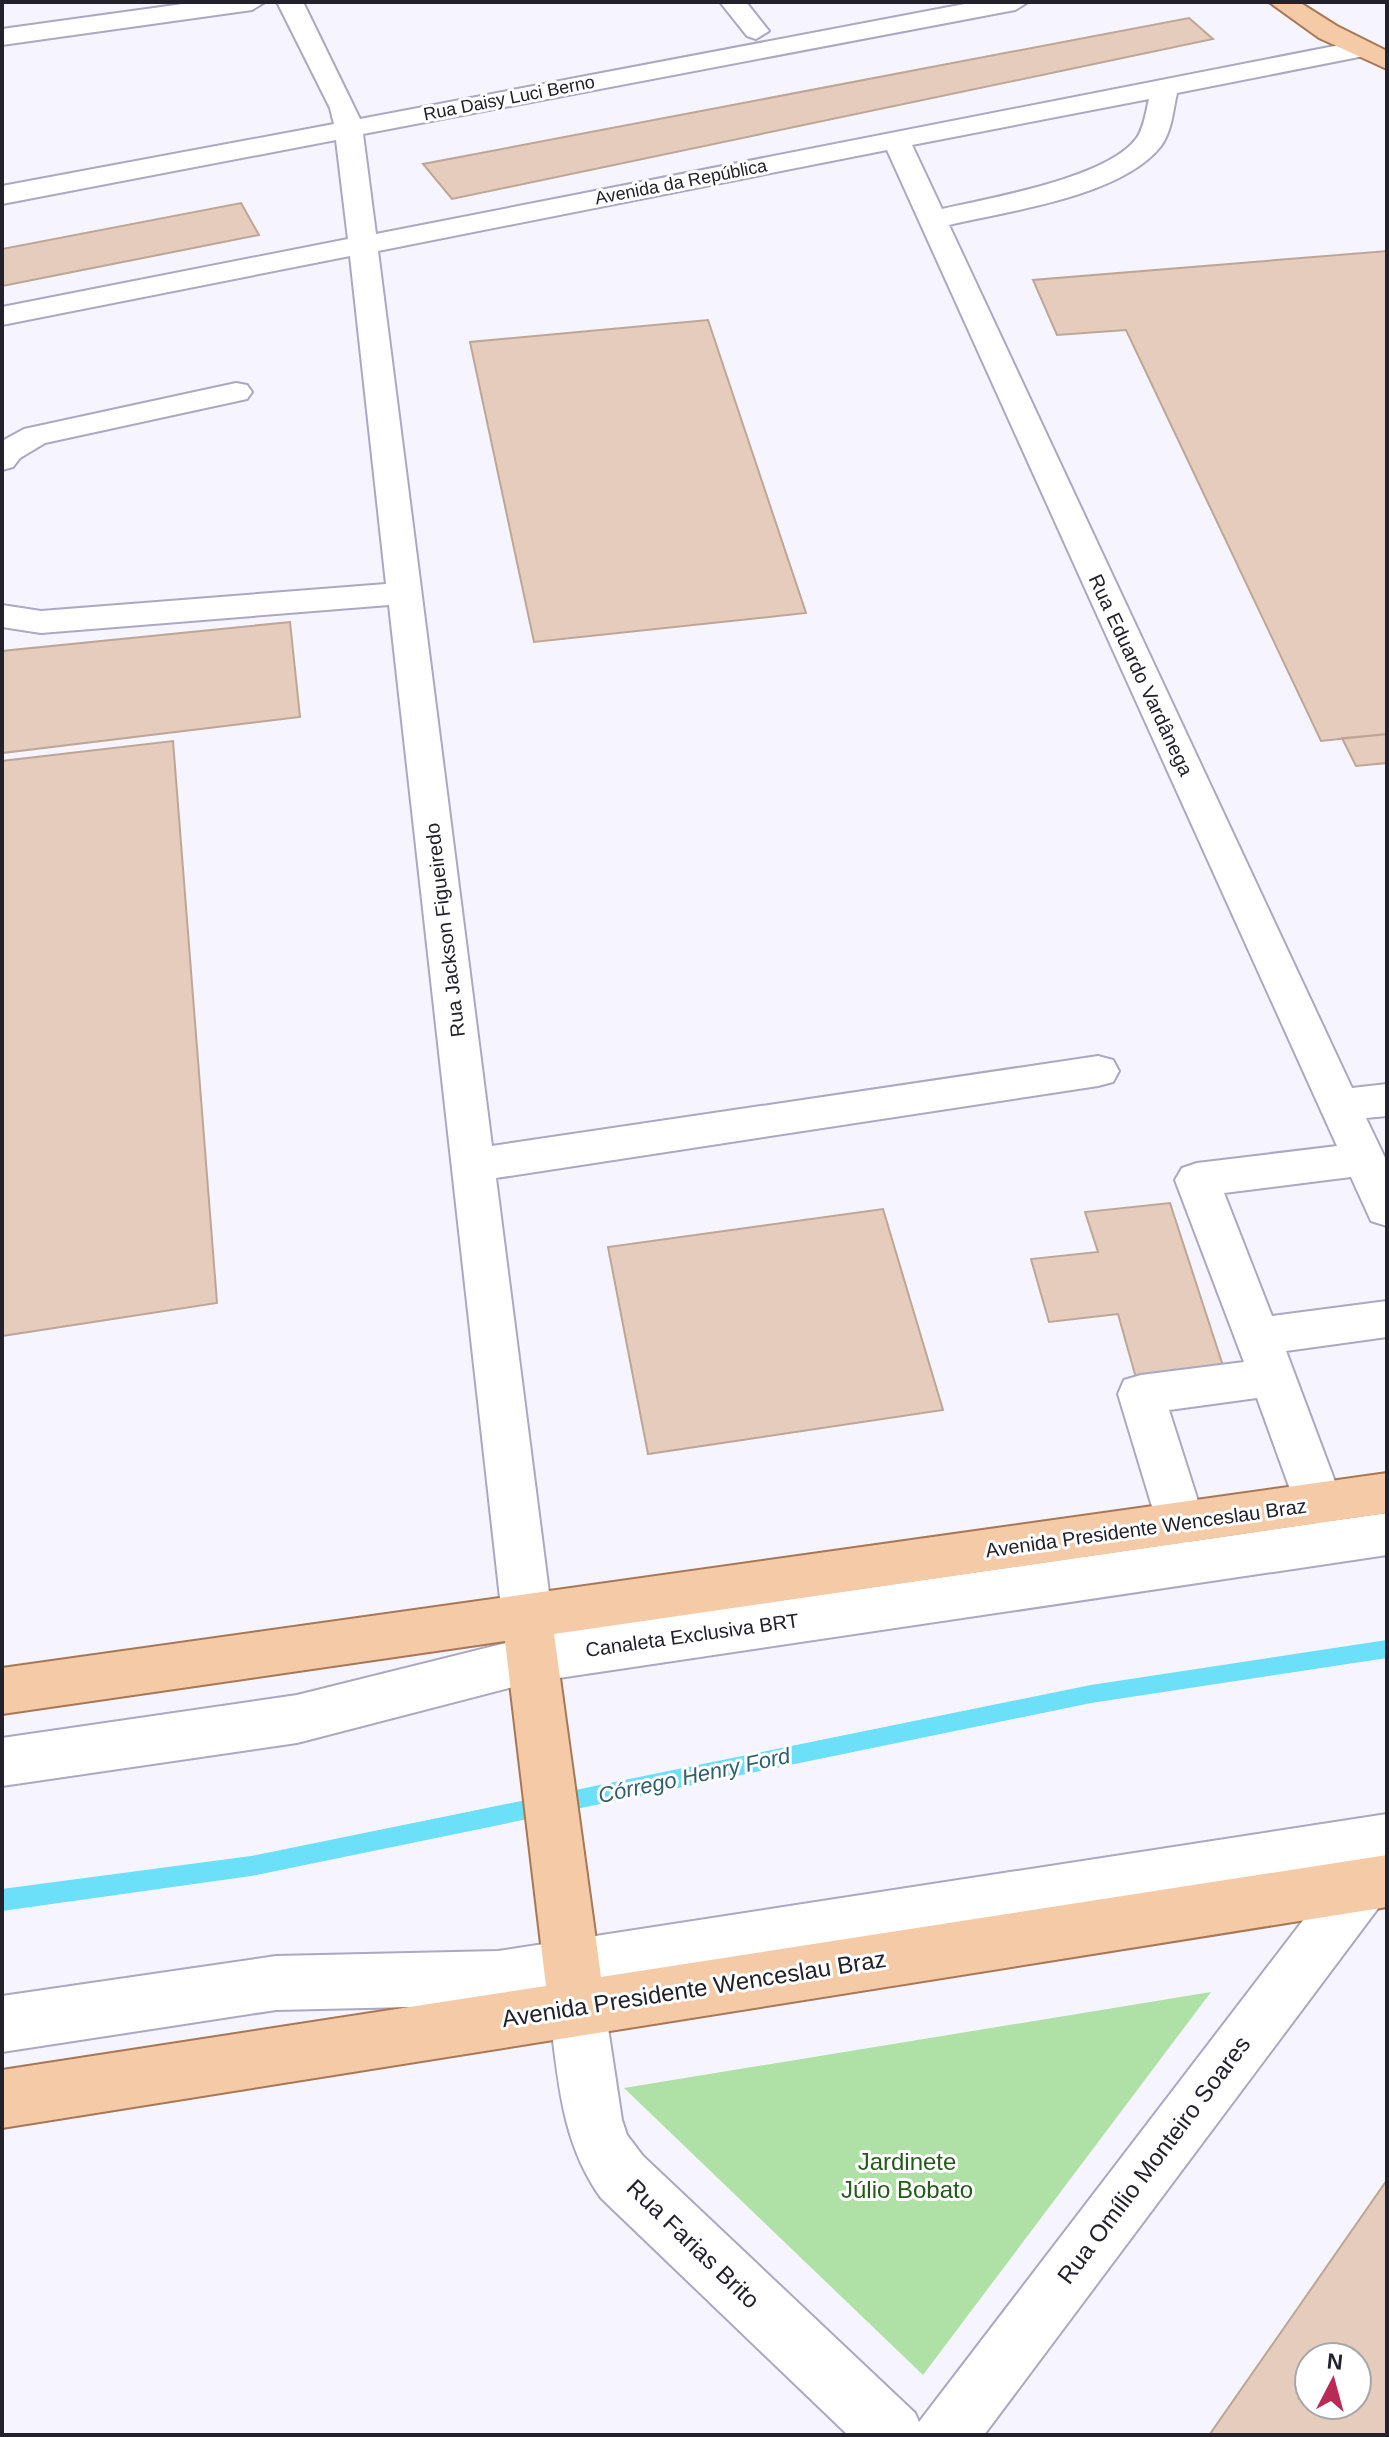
<svg xmlns="http://www.w3.org/2000/svg" width="1389" height="2437" font-family="Arial,sans-serif">
<style>
.green{fill:#afe1a6}
.lines{fill:none;stroke-linecap:round;stroke-linejoin:round}
.stream{fill:#6cdff9;fill-rule:evenodd}
.building{fill:#e6ccbc;stroke:#bea696;stroke-width:2;fill-rule:evenodd}
.minor-casing{stroke:#aba8c1;stroke-width:4}
.major-casing{stroke:#a87755;stroke-width:4}
.minor{fill:#fff;fill-rule:evenodd}
.major{fill:#f5caa6;fill-rule:evenodd}
.labels{text-anchor:middle;stroke-width:6;stroke-linejoin:round;paint-order:stroke}
.far-street-label{font-size:18px;fill:#23212b;stroke:#fff}
.street-label{font-size:20px;fill:#23212b;stroke:#fff}
.water-label{font-size:22px;font-style:italic;fill:#2e5f6a;stroke:#fff}
.near-street-label{font-size:24px;fill:#23212b;stroke:#fff}
.near-park-label{font-size:24px;fill:#245b1a;stroke:#fff}
</style>
<rect width="100%" height="100%" fill="#f5f4ff"/>
<path class="green" d="M1211 1992 923 2375 624 2088Z"/>
<g class="lines">
<path class="stream" d="M1387 1640V1658L1091 1703 251 1876 2 1911V1889L251 1856 1091 1685Z"/>
</g>
<path class="building" d="M1189 18 1213 39 452 199 423 164Z
M241 203 259 235 2 286V249Z
M1387 251V734L1321 741 1126 330 1057 335 1033 280Z
M708 320 806 613 534 642 470 342Z
M290 622 300 717 2 753V651Z
M1387 734V763L1356 766 1342 738Z
M173 741 217 1303 2 1336V761Z
M1170 1203 1224 1369 1136 1378 1118 1314 1049 1322 1031 1259 1098 1252 1085 1212Z
M883 1209 943 1410 648 1454 608 1247Z
M1387 2180V2435H1211L1210 2434ZM1309 2357H1357V2405H1309Z"/>
<g class="lines">
<g class="minor-casing">
<path id="minor" d="M197 2H265L252 10 2 45V29Z
M277 2H303L360 119 975 2H1028L1015 10 363 134 376 234 1360 41 1369 43 1373 49 1369 55 1177 93C1173 110 1172 131 1161 146 1122 196 1009 211 949 225L1352 1088 1387 1084V1116L1366 1118 1387 1162V1226L1371 1221 1351 1177 1224 1193 1272 1316 1387 1301V1337L1286 1351 1343 1503 1336 1518 1323 1522 1387 1513V1555L532 1682 297 1743 2 1786V1738L297 1695 526 1638 509 1632 502 1616 389 605 41 633 2 627V605L41 611 386 584 350 256 2 325V307L348 239 336 140 2 204V186L334 124 330 108ZM1149 99C1146 111 1144 129 1136 139 1107 178 990 198 942 209L912 145ZM887 150 1337 1146 1197 1163 1182 1168 1175 1180 1244 1362 1141 1375 1124 1380 1118 1394 1157 1523 1164 1538 1179 1543 532 1636 545 1632 552 1616 496 1178 1098 1086 1113 1082 1119 1071 1113 1060 1098 1056 492 1146 378 251ZM1257 1398 1295 1503 1302 1518 1317 1523 1187 1542 1198 1538 1205 1523 1169 1410Z
M720 2H746L769 31 756 39 747 36Z
M236 383 247 385 252 392 247 399 45 443 20 458 13 467 2 470V441L24 429Z
M1387 1814V1864L1379 1865 1387 1878 1382 1903 984 2435H848L601 2198C560 2141 558 2075 549 2008L554 1996 498 2005 276 2010 2 2052V1996L276 1956 498 1951ZM1340 1872 919 2422 915 2413 643 2156 627 2135 622 2120 605 2008 597 1990Z"/>
</g>
<g class="major-casing">
<path id="major" d="M1269 2H1299L1337 26 1387 51V69L1319 38Z
M1387 1473V1513L554 1634 601 1977 1387 1855V1907L2 2128V2070L546 1986 505 1641 2 1714V1668Z"/>
</g>
<use href="#minor" class="minor"/>
<use href="#major" class="major"/>
</g>
<g class="labels">
<g class="far-street-label">
<text transform="translate(509 98) rotate(-11)" y="6">Rua Daisy Luci Berno</text>
<text transform="translate(681 182) rotate(-11)" y="6">Avenida da República</text>
</g>
<g class="street-label">
<text transform="translate(1141 675) rotate(65)" y="7">Rua Eduardo Vardânega</text>
<text transform="translate(445 930) rotate(-97)" y="7">Rua Jackson Figueiredo</text>
<text transform="translate(1146 1528) rotate(-8)" y="7">Avenida Presidente Wenceslau Braz</text>
<text transform="translate(692 1635) rotate(-8)" y="7">Canaleta Exclusiva BRT</text>
</g>
<g class="water-label">
<text transform="translate(694 1775) rotate(-12)" y="8">Córrego Henry Ford</text>
</g>
<g class="near-street-label">
<text transform="translate(694 1989) rotate(-9)" y="8">Avenida Presidente Wenceslau Braz</text>
<text transform="translate(1154 2160) rotate(-53)" y="8">Rua Omílio Monteiro Soares</text>
<text transform="translate(693 2244) rotate(44)" y="8">Rua Farias Brito</text>
</g>
<g class="near-park-label">
<text x="907" y="2170">Jardinete<tspan x="907" dy="28">Júlio Bobato</tspan></text>
</g>
</g>
<rect width="1389" height="2437" fill="none" stroke="#23212b" stroke-width="8"/>
<g transform="translate(1333 2381) rotate(6)"><circle r="38" fill="#ffffff" stroke="#a7a6aa" stroke-width="2"/>
<path d="M0-6L14 30L0 20L-14 30Z" fill="#b92a56"/>
<text y="-12" font-size="22" font-weight="bold" text-anchor="middle" fill="#23212b">N</text>
</g>
</svg>
